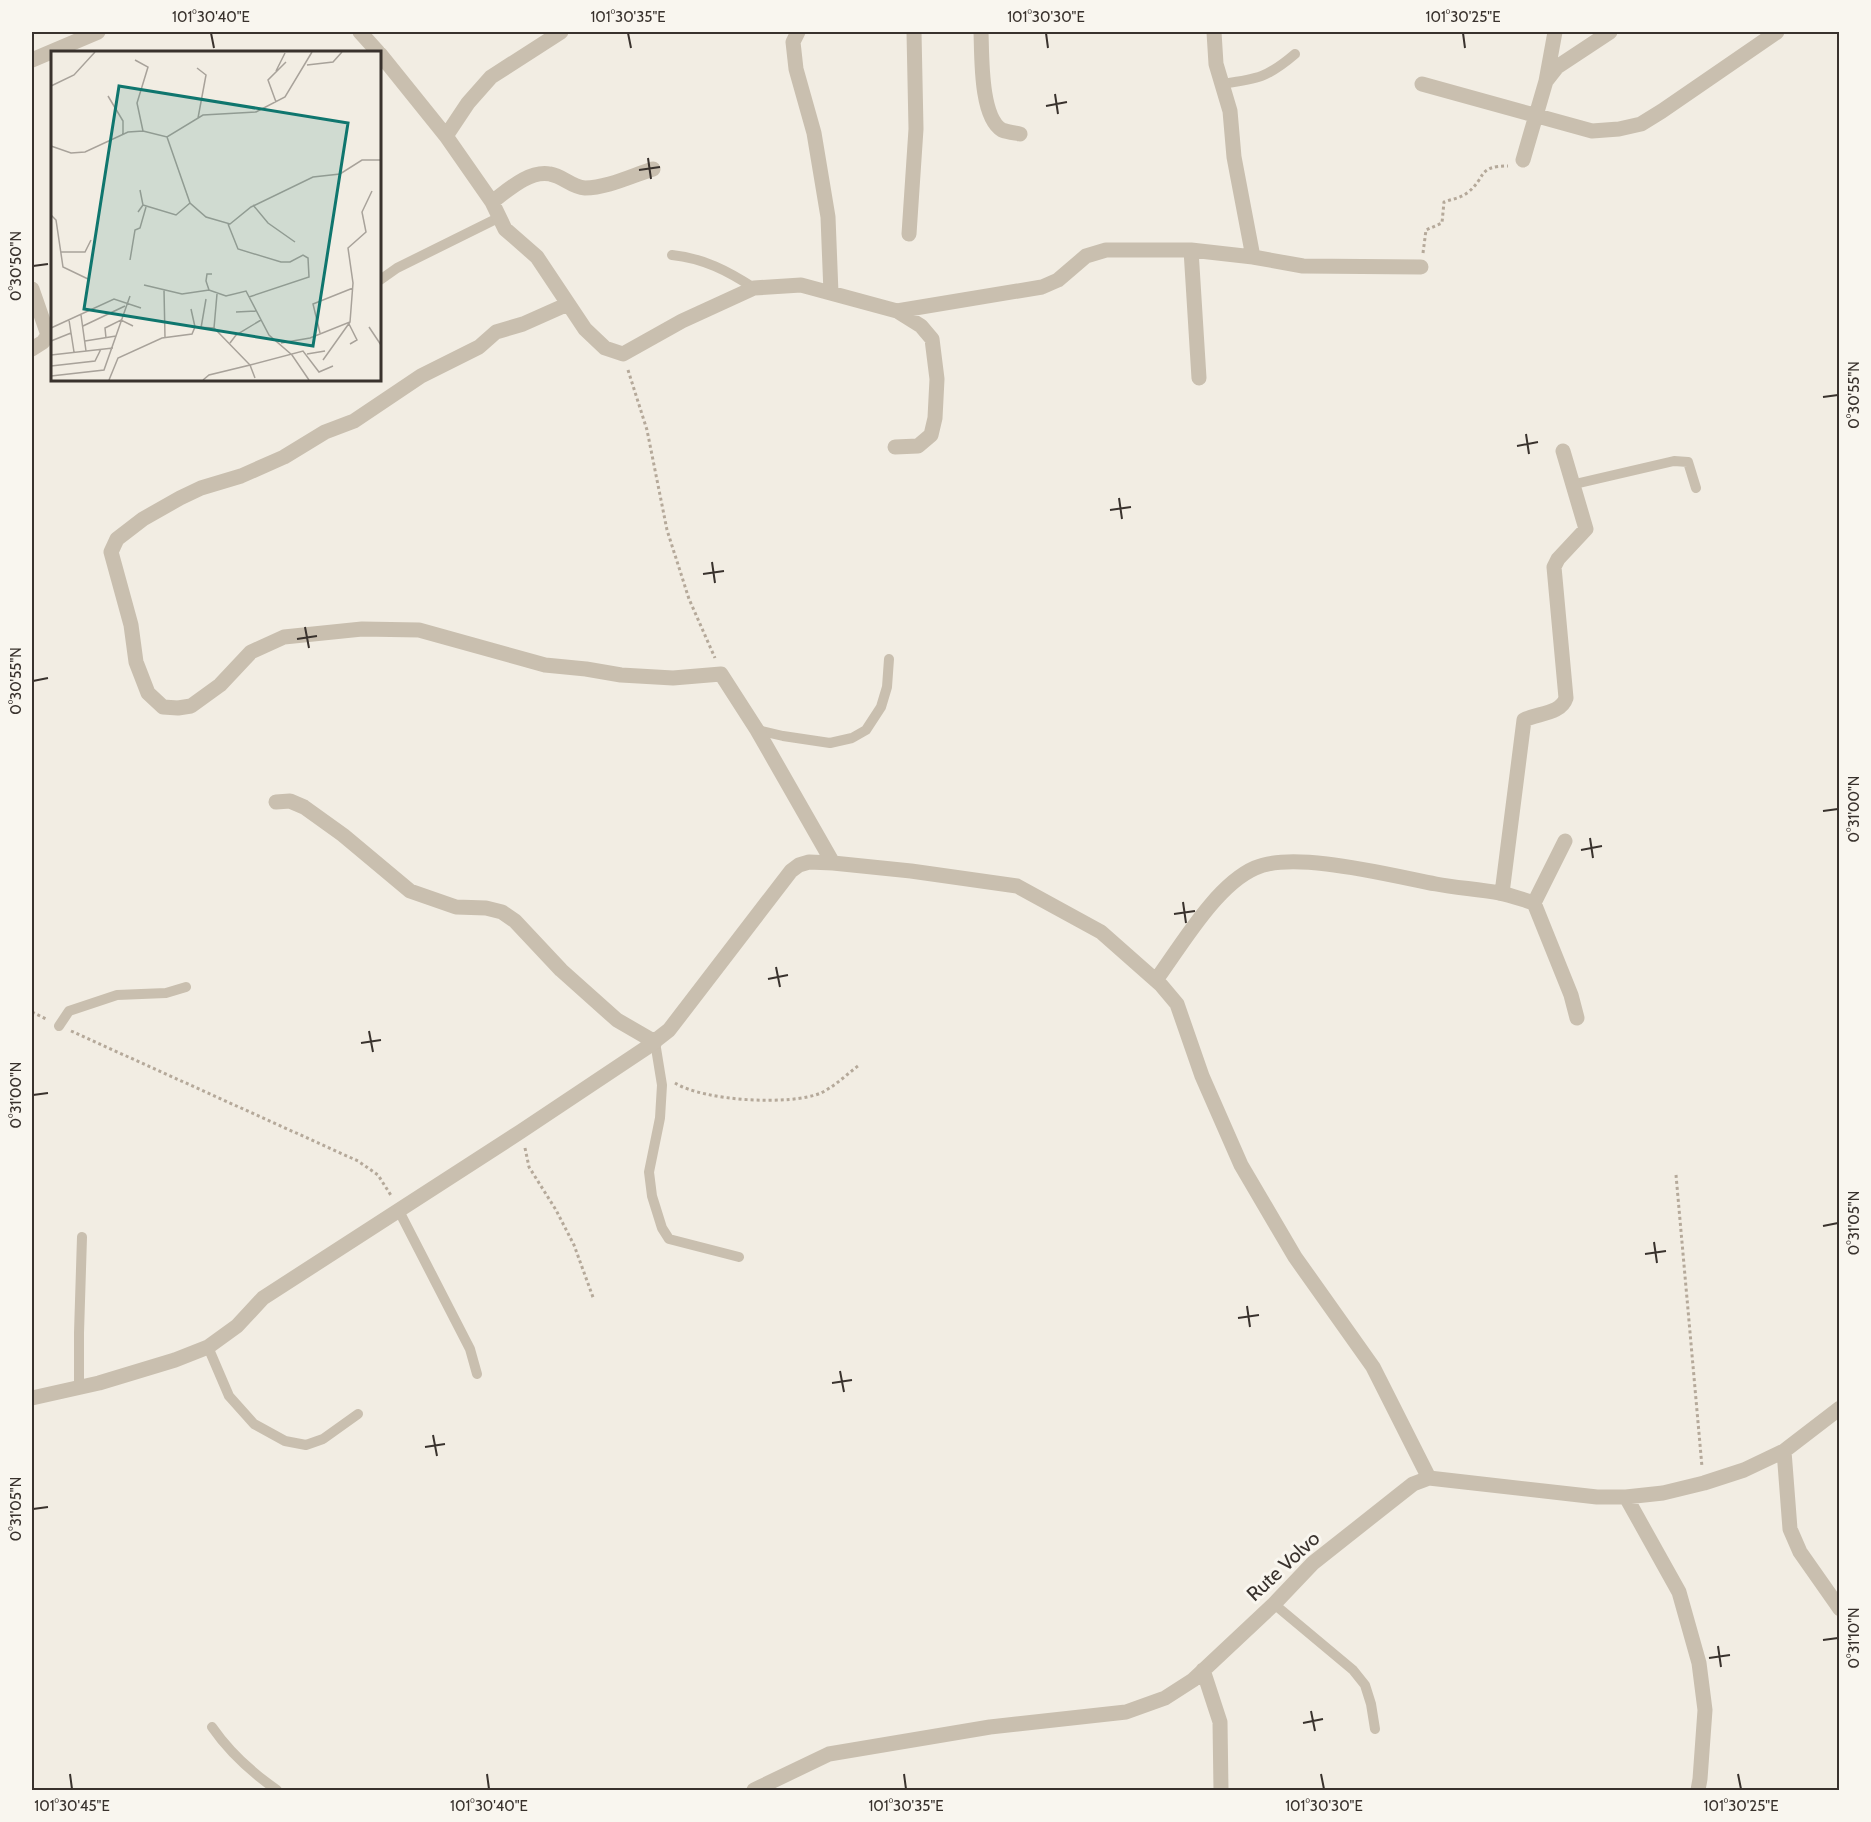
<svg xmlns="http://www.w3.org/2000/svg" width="1871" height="1822" font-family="Cabin,sans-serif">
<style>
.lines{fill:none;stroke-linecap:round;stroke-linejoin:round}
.path{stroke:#b5a99a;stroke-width:3;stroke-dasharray:3 3;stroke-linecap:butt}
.lane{stroke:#c9bfaf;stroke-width:10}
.street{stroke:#c9bfaf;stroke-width:15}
.ticks{fill:none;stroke:#39322d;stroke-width:2}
.labels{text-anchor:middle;stroke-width:6;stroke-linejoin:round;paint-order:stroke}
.street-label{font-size:20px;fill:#39322d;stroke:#f9f6ef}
.inset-road{fill:none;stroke:#a8a29a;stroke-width:1.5}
.view{fill:#0f766e;fill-opacity:0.15;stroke:#0f766e;stroke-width:3}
.inset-edge{fill:none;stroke:#39322d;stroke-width:3}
.neatline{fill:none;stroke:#39322d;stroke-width:2}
.ticks-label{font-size:15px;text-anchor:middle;fill:#39322d}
</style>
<rect width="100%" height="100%" fill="#f2ede3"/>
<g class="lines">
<path class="path" d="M1423 253 1426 230 1442 223 1444 202C1452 199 1461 198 1467 193 1487 178 1476 166 1508 166
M628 370 647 430 667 530 689 599 715 658
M32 1012 46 1019
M71 1031 358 1161 378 1175 392 1197
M675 1083C704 1101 790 1106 821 1093 835 1086 846 1075 858 1066
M525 1148 529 1167 556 1210 574 1245 594 1300
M1676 1175 1702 1467"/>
<path class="lane" d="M1222 84C1257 79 1267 78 1295 54
M672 255C703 258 728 271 754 288
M380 280 397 268 500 217
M1575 484 1674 461 1688 462 1696 488
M757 730 783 736 830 743 852 738 866 730 881 707 887 687 889 659
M59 1026 69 1011 117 995 166 993 186 987
M655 1042 662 1085 660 1118 649 1172 652 1196 662 1228 669 1239 739 1257
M398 1209 470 1349 477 1374
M208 1347 229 1396 254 1424 285 1441 306 1445 323 1439 358 1414
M79 1387V1333L82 1237
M1274 1604 1353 1670 1365 1685 1371 1704 1375 1729
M212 1727C230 1753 251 1772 277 1790"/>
<path class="street" d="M360 32 378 52
M798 32 793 42 796 69 814 133 828 217 831 293
M981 32C982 55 980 117 1002 130 1007 132 1015 133 1020 134
M1214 32 1216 64 1230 111 1234 157 1253 257
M380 54 446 136 492 202 505 229 537 257 585 329 605 348 623 354 682 321 754 288 801 285 897 311 921 326 932 339 937 379 935 418 931 435 918 446 895 447
M32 60 98 32
M1546 81 1557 67 1610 32
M1422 84 1592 131 1619 129 1641 124 1662 111 1777 32
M446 136 468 103 491 77 561 32
M1523 160 1546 81 1555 32
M492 202C508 190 529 170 550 174 563 176 571 187 585 188 607 188 631 176 653 169
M909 234 916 129 914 32
M1191 250 1199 378
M32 289 48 335 43 342 32 349
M568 304 523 324 496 332 479 347 421 376 354 421 325 432 284 457 241 476 201 488 180 498 143 519 117 539 111 552 131 625 136 662 148 693 163 707 178 708 191 706 220 685 251 652 284 637 362 629 419 630 545 665 586 669 621 675 673 678 721 674 757 730 833 863
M897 311 1042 287 1058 280 1086 256 1106 250H1191L1253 257 1303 266 1421 267
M276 802 290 801 304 807 343 835 410 891 456 907 486 908 502 912 515 921 561 970 617 1020 655 1042
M1565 841 1534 903 1571 995 1577 1018
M1502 893 1524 720C1538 713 1561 714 1566 698L1554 567 1558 559 1586 529 1563 451
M1156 980C1181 946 1216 885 1255 868 1294 850 1393 876 1436 884 1456 888 1478 889 1499 893 1511 895 1523 900 1534 903
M32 1398 99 1383 175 1360 208 1347 237 1326 263 1298 520 1132 646 1048 669 1030 791 871 799 865 809 862 833 863 911 871 1017 886 1101 932 1161 985 1177 1004 1202 1076 1241 1165 1295 1257 1373 1367 1429 1478
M1784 1451 1790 1529 1800 1552 1840 1609
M1626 1497 1679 1592 1699 1663 1705 1710 1700 1779 1698 1790
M1203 1670 1220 1722 1221 1790
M754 1790 829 1754 990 1727 1126 1712 1165 1698 1193 1680 1274 1604 1313 1563 1413 1484 1429 1478 1597 1497H1626L1663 1493 1704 1483 1744 1470 1784 1451 1840 1408"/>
</g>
<path class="ticks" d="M211 33 214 48M628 33 631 48M1046 33 1048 48M1463 33 1465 48M1055 94 1058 114M1046 106 1067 102M648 158 651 179M639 170 660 167M33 266 48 264M1823 397 1838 395M1526 434 1529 454M1517 446 1538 442M1119 498 1122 519M1110 510 1131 507M712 562 715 583M703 574 724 571M305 627 309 648M297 639 317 636M33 681 48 678M1823 811 1838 809M1590 838 1593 858M1581 850 1602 846M1183 902 1186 923M1174 914 1195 911M776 967 780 987M768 979 788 975M369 1031 373 1052M361 1043 381 1040M33 1095 48 1093M1823 1226 1838 1223M1654 1242 1657 1263M1645 1254 1666 1251M1247 1306 1250 1327M1238 1318 1259 1315M840 1371 844 1392M832 1383 852 1380M433 1435 437 1456M425 1447 445 1444M33 1509 48 1507M1823 1640 1838 1638M1718 1646 1721 1667M1709 1658 1730 1655M1311 1711 1315 1731M1303 1723 1323 1719M70 1774 72 1789M487 1774 489 1789M904 1774 906 1789M1321 1774 1324 1789M1738 1774 1741 1789"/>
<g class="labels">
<g class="street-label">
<text transform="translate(1283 1566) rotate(-43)" y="7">Rute Volvo</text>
</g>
</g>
<g transform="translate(51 51)">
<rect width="330" height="330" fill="#f2ede3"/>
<path class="inset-road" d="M84 9 97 16 86 52 92 80M256 14 282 11 291 1M146 17 155 24 147 67M225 20 234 2M0 35 23 24 44 1M57 45 72 70V83M225 51 217 29 235 11M116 86 139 152 155 166 179 173 200 156 262 126 289 123 311 109H330M0 95 20 102 34 101 77 81 92 80 116 86 152 64 205 61 234 46 261 1M92 154 125 164 139 152M202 154 217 172 244 191M87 161 92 154 89 139M0 164 5 169 12 216 37 228M177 173 187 198 230 211H239L252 204 257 207 258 226 198 246M10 201H34L40 189M79 209 84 179 89 177 95 156M93 234 131 243 158 239 175 245 195 240 218 284 241 304 258 329M113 239 114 287M158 239 155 230 156 223H161M140 258 144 276M185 261 205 260M30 264 35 300M18 269 23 301M298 273 306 289 299 293M32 275 74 255M318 276 330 294M0 277 63 248 90 257M150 277 155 248M163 277 166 243M269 282 262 253 302 237M55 287 54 277 70 269 82 275M0 290 20 282M34 290 65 285M179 292 185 284 210 269M230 292 259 287 299 271 302 232 297 197 315 181 311 161 321 140M256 303 274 300M0 304 62 297M272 309 299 271M0 315 44 310 50 298M0 325 53 319 79 245M204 327 199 314 252 300 268 321 282 315M58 329 67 307 111 287 141 283 144 276 163 277 199 314 158 324 152 329"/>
<path class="view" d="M68 35 297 72 262 295 33 258Z"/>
<rect width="330" height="330" class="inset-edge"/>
</g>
<rect width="1871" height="1822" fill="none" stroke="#f9f6ef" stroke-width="66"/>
<rect x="33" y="33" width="1805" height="1756" class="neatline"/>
<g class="ticks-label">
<text x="211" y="22">101°30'40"E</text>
<text x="628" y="22">101°30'35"E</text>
<text x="1046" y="22">101°30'30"E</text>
<text x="1463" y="22">101°30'25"E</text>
<text transform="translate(16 266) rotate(-90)" y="5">0°30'50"N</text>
<text transform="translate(1854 395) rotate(-90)" y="5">0°30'55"N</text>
<text transform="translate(16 681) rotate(-90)" y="5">0°30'55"N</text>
<text transform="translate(1854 809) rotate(-90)" y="5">0°31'00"N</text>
<text transform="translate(16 1095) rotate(-90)" y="5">0°31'00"N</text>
<text transform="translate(1854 1223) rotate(-90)" y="5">0°31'05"N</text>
<text transform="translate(16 1509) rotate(-90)" y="5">0°31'05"N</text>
<text transform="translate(1854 1638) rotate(-90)" y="5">0°31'10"N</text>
<text x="72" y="1811">101°30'45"E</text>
<text x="489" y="1811">101°30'40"E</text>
<text x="906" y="1811">101°30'35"E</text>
<text x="1324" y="1811">101°30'30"E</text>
<text x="1741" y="1811">101°30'25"E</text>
</g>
</svg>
